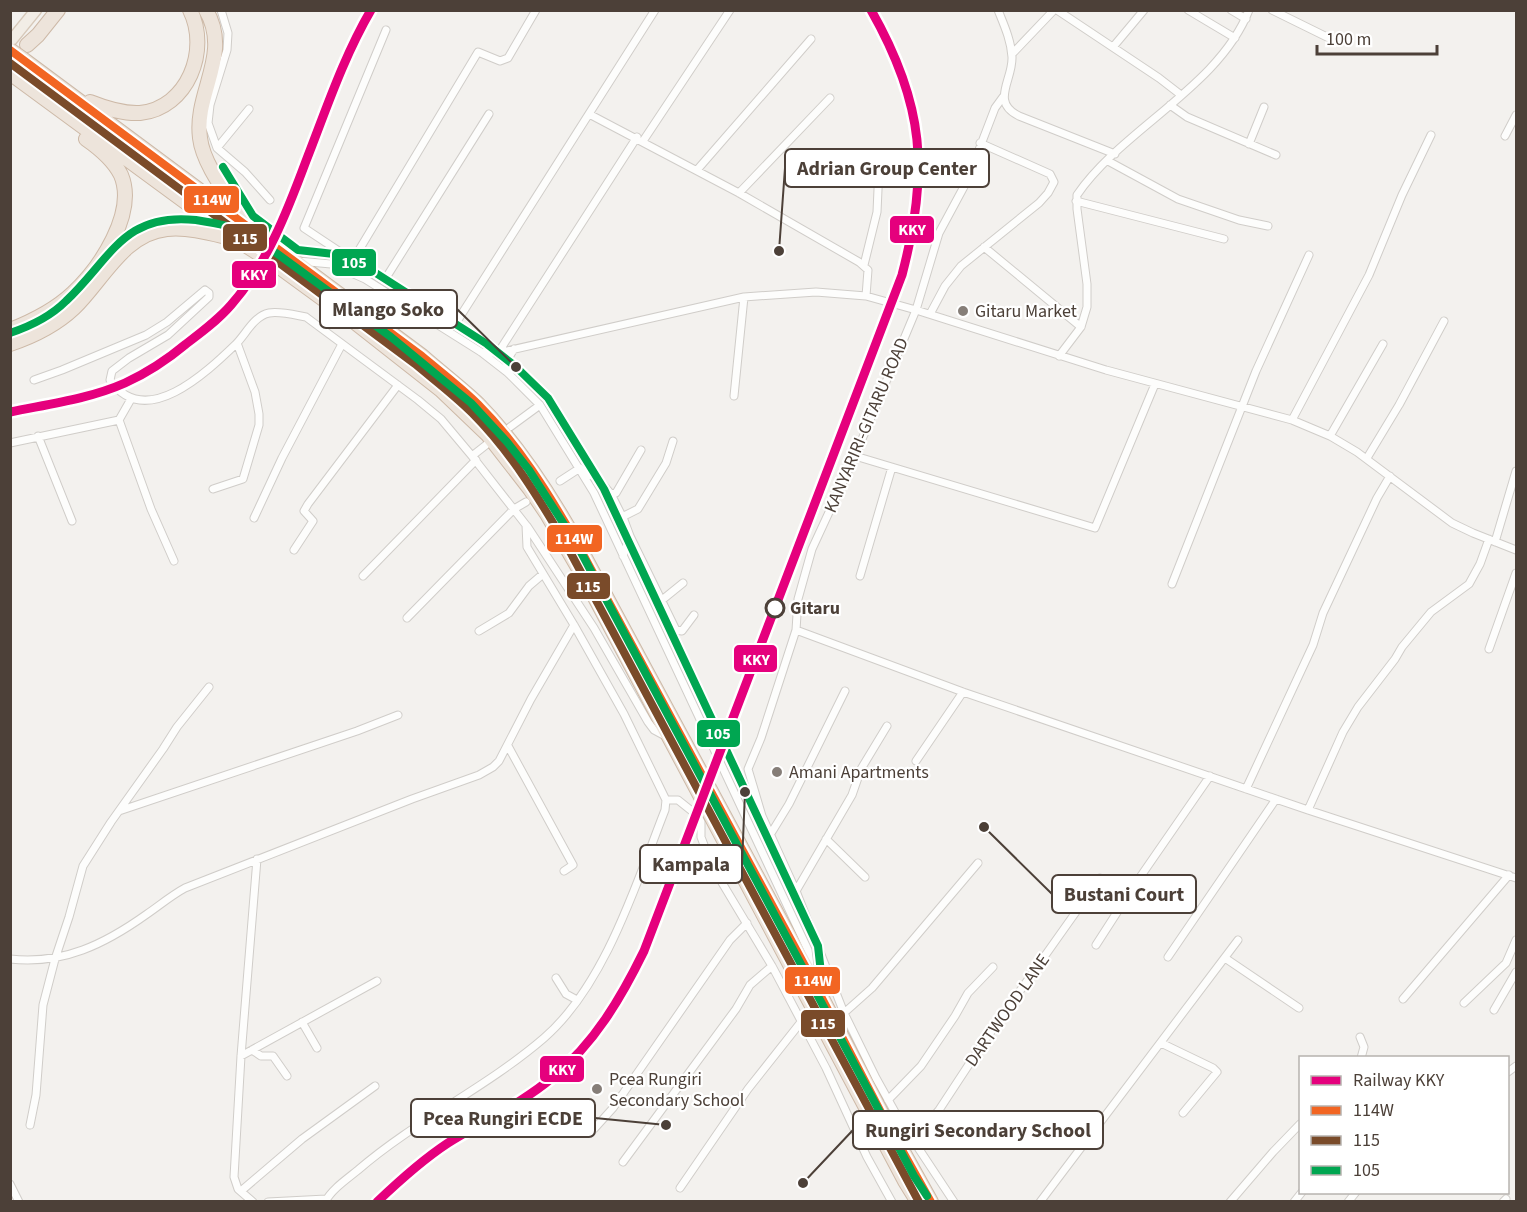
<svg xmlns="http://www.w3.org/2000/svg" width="1527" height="1212" font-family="'Source Sans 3',sans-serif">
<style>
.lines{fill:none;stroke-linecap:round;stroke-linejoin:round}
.street-casing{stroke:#d0cdc9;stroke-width:9}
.primary-casing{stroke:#d7c9ba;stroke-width:13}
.highway-casing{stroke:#cdb9a7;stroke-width:16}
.street{stroke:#fdfdfc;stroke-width:7}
.primary{stroke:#f2ede6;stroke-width:10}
.highway{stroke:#ede4db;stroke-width:14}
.highway-bridge-casing{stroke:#cdb9a7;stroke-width:16;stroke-linecap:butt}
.highway-bridge{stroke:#ede4db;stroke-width:14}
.bus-1-casing{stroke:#fff;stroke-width:12}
.bus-2-casing{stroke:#fff;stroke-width:12}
.bus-3-casing{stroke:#fff;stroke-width:12}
.bus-1{stroke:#f26522;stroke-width:8}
.bus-2{stroke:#7a4b2a;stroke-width:8}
.bus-3{stroke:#00a651;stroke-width:8}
.rail-1-casing{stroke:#fff;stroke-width:14}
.rail-1{stroke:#e5007d;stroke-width:9}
.poi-dot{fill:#867e78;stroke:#fff;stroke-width:2}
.stop-dot{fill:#fff;stroke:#4c4038;stroke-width:3}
.labels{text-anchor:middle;stroke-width:4.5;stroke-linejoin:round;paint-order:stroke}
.poi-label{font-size:18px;fill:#4c4038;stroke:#fff;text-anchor:start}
.street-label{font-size:18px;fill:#4c4038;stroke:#fff}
.stop-label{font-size:18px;font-weight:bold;fill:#4c4038;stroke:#fff;text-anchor:start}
.leader{fill:none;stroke:#4c4038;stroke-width:2}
.callout-dot{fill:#4c4038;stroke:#fff;stroke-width:2}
.callout{fill:#fff;stroke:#4c4038;stroke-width:2}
.callout-label{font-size:20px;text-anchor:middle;font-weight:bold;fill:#4c4038}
.line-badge{stroke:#fff;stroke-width:2}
.badge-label{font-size:16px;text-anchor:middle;font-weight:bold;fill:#fff}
</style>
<rect width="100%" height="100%" fill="#f3f1ee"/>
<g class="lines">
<g class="street-casing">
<path id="street" d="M221 10 228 33 227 50 210 105 208 123 217 148 245 172 270 200
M998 10C1004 25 1011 40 1012 57 1013 80 990 102 1019 116L1115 154
M1057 10 1159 78 1181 95
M1188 10 1235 38
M1231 10 1246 19
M1272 10 1333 40
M386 30 304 228 384 281 456 323
M1113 47 1144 10
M1012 54 1054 10
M1170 105 1187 117 1276 155
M589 114 739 193 859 262 868 270 866 296
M1505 136 1516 115
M643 141 730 10
M1249 144 1264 107
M217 148 249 109
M1108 161 1178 199 1239 220 1268 226
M697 170 811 39
M739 193 830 98
M1076 201 1224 239
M984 247 1081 327
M353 260 478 52 500 61 508 58 536 10
M298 261 331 264 365 279 481 352 508 373 540 405 594 493 808 950 810 966
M864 265 877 212 879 167
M384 281 489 114
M930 314 945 286 961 266 1039 203 1048 193 1054 182 1050 174 980 143
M448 331 456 323 655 10
M481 352 498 353 744 297 816 292 866 296 916 310 1106 370 1292 420 1330 436 1357 452 1452 523 1473 533 1516 550
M498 353 637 137
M1059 356 1081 327 1087 307V284L1077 209V195C1122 129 1219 87 1249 10
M508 373C504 364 509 357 514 349
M34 380 62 370 146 335 167 322 205 290 209 293V297L168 335 129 358 112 371 110 380C145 431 206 373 236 344 246 334 254 316 269 313 280 311 295 315 306 317L418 400 441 419 472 456
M734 396 744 297
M119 420 151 509 174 561
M1292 420 1369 275 1402 195 1431 135
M510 427 540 405
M38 436 72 521
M1330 436 1383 344
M10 443 119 420 131 399
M855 456 1095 528 1155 384
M1367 458 1399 405 1444 321
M582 470 599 480 611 494 624 520 630 536 623 556
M560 481 580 468
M213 489 243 479 259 425V414L255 392 237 343
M611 494 616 493 641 450
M622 517 638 509 666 463 673 441
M254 518 282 458 342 344
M527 526 594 628 648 722 654 730 667 737
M630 536 676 630 682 631 694 615
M1495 542 1516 471
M294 550 313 521 304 511 308 504 398 385
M363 576 476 460
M860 576 892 467
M1172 584 1256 371 1309 255
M662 600 683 583
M407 618 514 509 526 502
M796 630 963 692 1308 810 1516 878
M479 631 509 613 529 586 543 574
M1489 649 1516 573
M508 746 573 865 564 871
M916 761 963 692
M1246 789 1313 645 1323 613 1377 498 1390 476
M666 800H678L698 816 701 822V837L712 866 772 966 826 1068 867 1157 892 1202
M1308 810 1343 732 1358 707 1395 659 1402 647 1431 612 1469 584 1480 564 1489 539
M119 811 357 731 398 715
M770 835 789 804 845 691
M826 839 865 877
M796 891 852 795 861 769 887 726
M1096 945 1136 883 1210 776
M1168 957 1276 799
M1225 958 1299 1008
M10 959C63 965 105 944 147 914 160 905 172 895 185 888L412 799 479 775 493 767 499 761 531 699 574 625
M556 978 566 994 577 1000
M1403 999 1509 875
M1464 1003 1506 963 1516 940
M1494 1010 1516 972
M844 1013 872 988 978 863
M302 1022 317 1048
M1360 1037 1364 1047 1361 1058
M1161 1043 1213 1068 1217 1072 1183 1113
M252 1050 261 1056H273L287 1076
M241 1056 377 981
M1508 1072 1516 1066
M888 1100 921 1066 955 1016 968 993 993 967
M30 1125 36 1095 43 1005 55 959 69 917 83 866 111 822 163 749 177 727 209 687
M594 1129 613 1108 730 940 747 923
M913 1140 939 1110 983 1043 1100 878
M623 1162 736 1009 750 985 772 966
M10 1184 19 1202
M680 1188 748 1089 801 1022
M241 1191 302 1139 375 1086
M253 1202 238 1189 234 1177 241 1056 257 859
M268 1202 326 1199
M325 1202C332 1189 347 1179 358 1170 416 1120 486 1088 544 1038 605 985 636 884 665 810L666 800 624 714 574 625 527 547 526 525 472 456 486 445
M954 1202 913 1140 910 1139 876 1078 844 1013 796 891 762 816 748 769 761 738 796 630 798 599 812 549 855 456 916 310 939 233 967 181 995 108 1003 97
M1040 1202 1238 940
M1230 1202 1273 1152 1300 1124
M1294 1202 1302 1192
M1348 1202 1356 1192
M1503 1202 1506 1199"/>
</g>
<g class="primary-casing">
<path id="primary" d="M10 42 36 10"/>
</g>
<g class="highway-casing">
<path id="highway" d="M206 10C232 55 194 92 200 138 203 164 227 194 241 216
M27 45 38 35 58 10
M24 60 422 356C440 372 460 387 478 404 518 445 549 493 577 543L811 977 883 1116 931 1202
M10 73 236 239 278 266 352 320 441 390 488 435 530 489 547 514 590 588 905 1181 918 1202
M90 102C105 108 123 114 140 113 188 108 210 50 190 10
M10 330C33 321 55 310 73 293 100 268 137 213 121 175 114 161 99 148 86 139
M10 344C34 336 56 325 74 308 102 281 124 233 167 229 189 227 210 233 231 238"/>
</g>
<use href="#street" class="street"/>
<use href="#primary" class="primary"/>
<use href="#highway" class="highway"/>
<g class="highway-bridge-casing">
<path id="highway-bridge" d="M10 50 24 60"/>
</g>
<use href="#highway-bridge" class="highway-bridge"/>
<g class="bus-1-casing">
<path id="bus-1" d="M10 50 422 356C441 372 461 387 478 404 518 444 549 494 577 543L811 977 883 1116 931 1202"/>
</g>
<g class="bus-2-casing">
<path id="bus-2" d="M10 63 415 364C434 380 454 395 472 413 511 452 540 500 568 548L919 1202"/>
</g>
<g class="bus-3-casing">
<path id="bus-3" d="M223 167 253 216 298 250 334 254 371 270 487 344 515 366 548 398 604 489 818 946 821 973
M10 333C31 326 51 316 66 301 111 259 123 212 196 220 215 223 235 226 253 236L391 337 471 403 507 442 529 470 576 543 914 1176 927 1196"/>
</g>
<use href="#bus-1" class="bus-1"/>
<use href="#bus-2" class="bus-2"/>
<use href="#bus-3" class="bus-3"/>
<g class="rail-1-casing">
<path id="rail-1" d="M10 412C49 404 89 399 125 383 147 373 168 359 186 344 202 332 218 320 231 305 267 264 287 212 306 161 326 110 343 58 371 10
M377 1202C399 1181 422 1160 448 1143 483 1121 521 1104 553 1077 594 1044 621 998 644 951L902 275C929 171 925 105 871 10"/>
</g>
<use href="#rail-1" class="rail-1"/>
</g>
<g class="poi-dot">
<circle cx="963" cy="311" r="6"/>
<circle cx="777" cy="772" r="6"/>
<circle cx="597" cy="1089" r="6"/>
</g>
<circle class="stop-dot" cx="775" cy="608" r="9"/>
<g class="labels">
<g class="poi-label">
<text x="975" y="317">Gitaru Market</text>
<text x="789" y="778">Amani Apartments</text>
<text x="609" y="1085">Pcea Rungiri<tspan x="609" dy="21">Secondary School</tspan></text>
</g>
<g class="street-label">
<text transform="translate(866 425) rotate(-67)" y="6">KANYARIRI-GITARU ROAD</text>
<text transform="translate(1007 1010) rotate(-55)" y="6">DARTWOOD LANE</text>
</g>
<g class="stop-label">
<text x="790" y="614">Gitaru</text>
</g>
</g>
<path class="leader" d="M779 251L785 168M516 367L457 309M745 792L742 864M984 827L1052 894M666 1125L595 1118M803 1183L853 1130"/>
<g class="callout-dot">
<circle cx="779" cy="251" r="6"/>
<circle cx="516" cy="367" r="6"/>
<circle cx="745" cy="792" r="6"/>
<circle cx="984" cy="827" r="6"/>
<circle cx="666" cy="1125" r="6"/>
<circle cx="803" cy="1183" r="6"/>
</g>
<g class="callout">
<rect x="785" y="149" width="204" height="38" rx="6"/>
<rect x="320" y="290" width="137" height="38" rx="6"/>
<rect x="640" y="845" width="102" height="38" rx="6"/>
<rect x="1052" y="875" width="144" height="38" rx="6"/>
<rect x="411" y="1099" width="184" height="38" rx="6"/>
<rect x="853" y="1111" width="250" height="38" rx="6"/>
</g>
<g class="callout-label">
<text x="887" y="175">Adrian Group Center</text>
<text x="388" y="316">Mlango Soko</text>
<text x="691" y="871">Kampala</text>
<text x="1124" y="901">Bustani Court</text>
<text x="503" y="1125">Pcea Rungiri ECDE</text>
<text x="978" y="1137">Rungiri Secondary School</text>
</g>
<g class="line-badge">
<rect x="183" y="185" width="57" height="29" rx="6" fill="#f26522"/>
<rect x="889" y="215" width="46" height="29" rx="6" fill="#e5007d"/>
<rect x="222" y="223" width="46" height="29" rx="6" fill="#7a4b2a"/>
<rect x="331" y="248" width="46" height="29" rx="6" fill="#00a651"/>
<rect x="231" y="260" width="46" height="29" rx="6" fill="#e5007d"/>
<rect x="546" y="524" width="57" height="29" rx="6" fill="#f26522"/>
<rect x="566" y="572" width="45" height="28" rx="6" fill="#7a4b2a"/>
<rect x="733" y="644" width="45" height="29" rx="6" fill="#e5007d"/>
<rect x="696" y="719" width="45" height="29" rx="6" fill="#00a651"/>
<rect x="784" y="966" width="57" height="29" rx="6" fill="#f26522"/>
<rect x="800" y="1009" width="46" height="29" rx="6" fill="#7a4b2a"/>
<rect x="539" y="1055" width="46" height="28" rx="6" fill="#e5007d"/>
</g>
<g class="badge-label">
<text x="212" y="205">114W</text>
<text x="912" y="235">KKY</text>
<text x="245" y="244">115</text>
<text x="354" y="268">105</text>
<text x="254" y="280">KKY</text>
<text x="574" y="544">114W</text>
<text x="588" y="592">115</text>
<text x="756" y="665">KKY</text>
<text x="718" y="739">105</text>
<text x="813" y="986">114W</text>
<text x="823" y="1029">115</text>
<text x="562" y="1075">KKY</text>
</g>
<rect width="1527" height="1212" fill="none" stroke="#4c4038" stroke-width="24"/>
<rect x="1299" y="1056" width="210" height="138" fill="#ffffff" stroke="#b7b3af" stroke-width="1.5"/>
<rect x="1311" y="1076" width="30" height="9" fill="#e5007d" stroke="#b7b3af" stroke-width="1.5"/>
<text x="1353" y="1086" font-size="18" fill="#4c4038">Railway KKY</text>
<rect x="1311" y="1106" width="30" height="9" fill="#f26522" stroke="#b7b3af" stroke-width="1.5"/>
<text x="1353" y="1116" font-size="18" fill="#4c4038">114W</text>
<rect x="1311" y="1136" width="30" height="9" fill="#7a4b2a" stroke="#b7b3af" stroke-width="1.5"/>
<text x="1353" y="1146" font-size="18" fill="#4c4038">115</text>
<rect x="1311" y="1166" width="30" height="9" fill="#00a651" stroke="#b7b3af" stroke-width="1.5"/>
<text x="1353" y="1176" font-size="18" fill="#4c4038">105</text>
<path d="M1317 45v9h120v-9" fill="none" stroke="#4c4038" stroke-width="3"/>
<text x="1326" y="45" font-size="18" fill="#4c4038" stroke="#ffffff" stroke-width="4.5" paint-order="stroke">100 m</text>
</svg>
